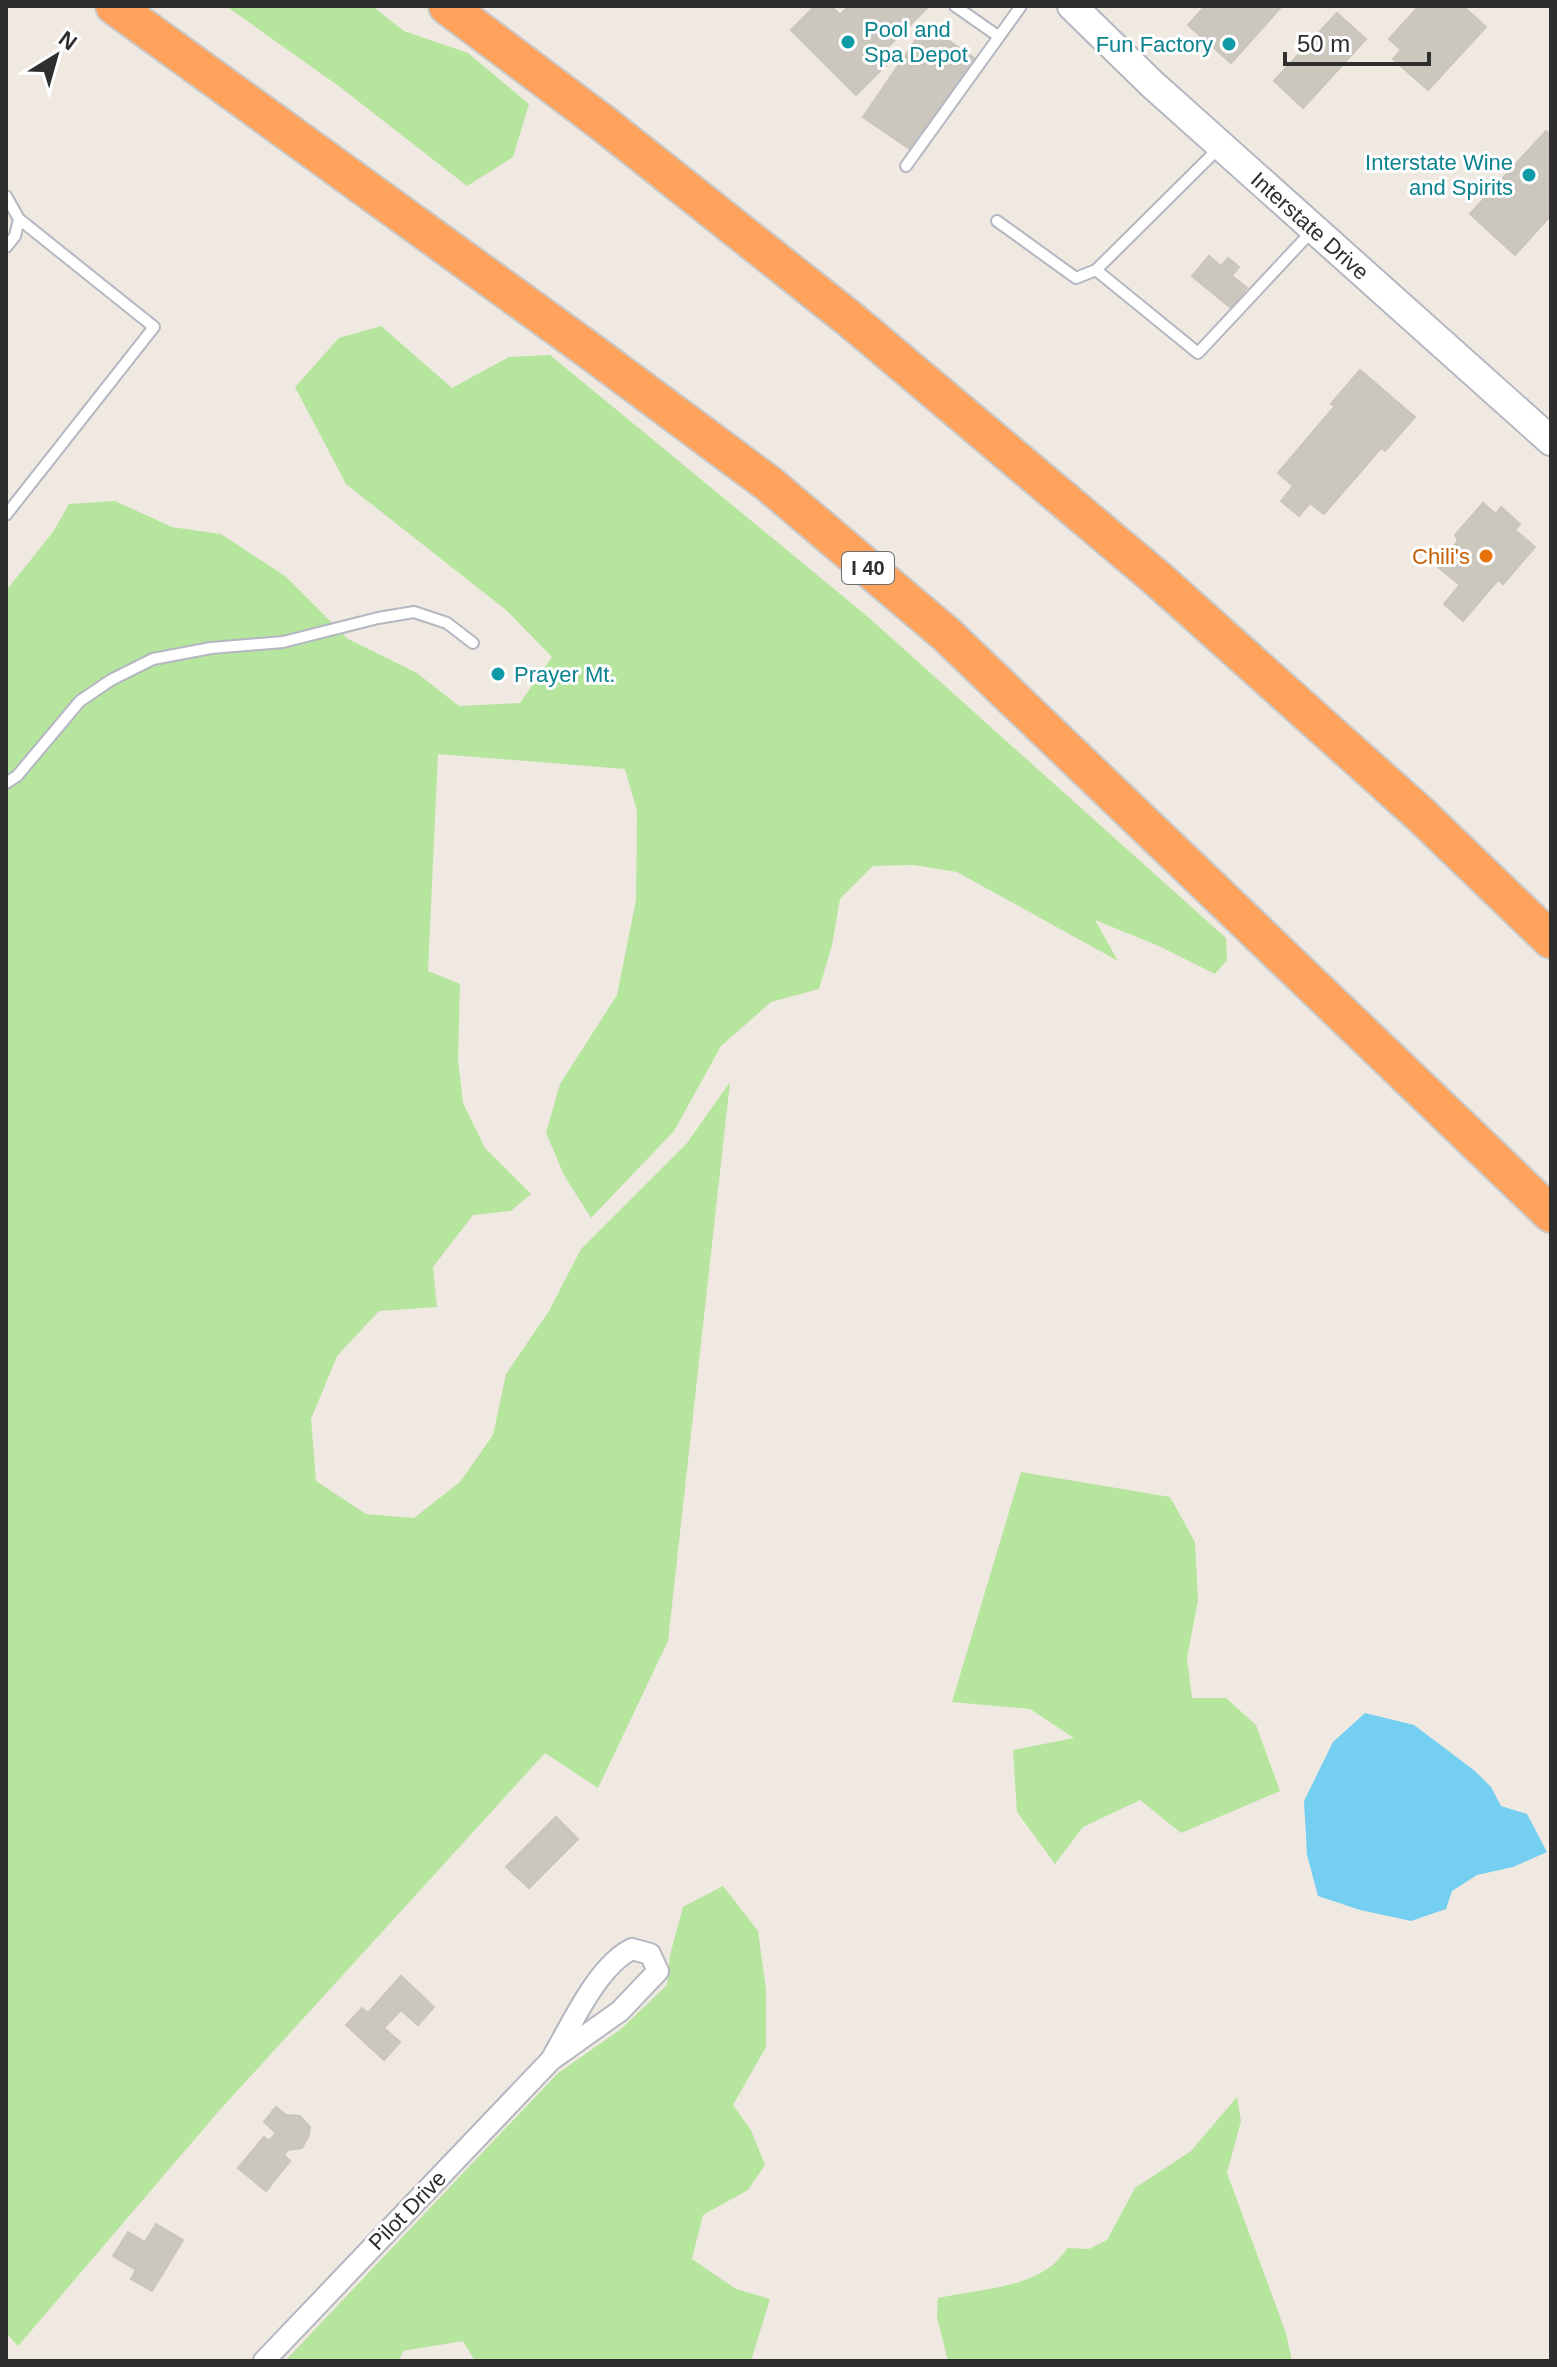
<svg xmlns="http://www.w3.org/2000/svg" width="1557" height="2367" font-family="Arial,sans-serif">
<style>
.green{fill:#b6e59e}
.water{fill:#75cff0}
.building{fill:#cbc7bf;stroke:#cbc5ba;stroke-width:2}
.lines{fill:none;stroke-linecap:round;stroke-linejoin:round}
.service-casing{stroke:#b4b7c1;stroke-width:14}
.minor-casing{stroke:#b4b7c1;stroke-width:24}
.secondary-casing{stroke:#b4b7c1;stroke-width:32}
.motorway-casing{stroke:#c9c9c9;stroke-width:40}
.service{stroke:#fff;stroke-width:10}
.minor{stroke:#fff;stroke-width:20}
.secondary{stroke:#fff;stroke-width:28}
.motorway{stroke:#ffa35c;stroke-width:36}
.culture-dot{fill:#0f9aa8;stroke:#fff;stroke-width:3}
.food-dot{fill:#e8710a;stroke:#fff;stroke-width:3}
.labels{text-anchor:middle;stroke-width:6;stroke-linejoin:round;paint-order:stroke}
.shield{fill:#fff;stroke:#6d6d6d;stroke-width:2}
.shield-label{font-size:20px;font-weight:bold;fill:#2e2e2e}
.culture-label{font-size:22px;fill:#0d838f;stroke:#fff;text-anchor:start}
.street-label{font-size:22px;fill:#2e2e2e;stroke:#fff}
.food-label{font-size:22px;fill:#c56008;stroke:#fff;text-anchor:end}
</style>
<rect width="100%" height="100%" fill="#efe9e1"/>
<path class="green" d="M226 6H372L404 31 468 53 529 104 513 157 467 186 340 87Z
M381 326 452 388 509 357 550 355 867 616 1226 938 1227 960 1215 974 1159 946 1095 920 1118 961 957 872 914 865 873 866 840 899 832 945 819 989 771 1002 721 1046 674 1131 591 1218 564 1175 546 1133 560 1084 617 995 636 900 637 811 625 769 438 754 428 971 460 984 458 1060 463 1103 485 1148 531 1194 511 1211 473 1215 433 1267 437 1307 379 1311 337 1356 311 1419 316 1481 366 1514 414 1518 460 1482 493 1435 506 1374 549 1311 581 1249 687 1143 730 1082 668 1641 598 1788 545 1753 218 2112 18 2346 6 2333V588L9 587 53 532 69 504 115 501 172 527 221 534 285 576 348 639 417 673 459 706 520 703 552 657 506 610 346 484 295 387 339 338Z
M1021 1472 1170 1497 1195 1542 1198 1600 1187 1658 1192 1698H1226L1256 1725 1280 1791 1181 1833 1140 1800 1083 1827 1055 1864 1017 1812 1013 1750 1074 1738 1030 1709 952 1702Z
M723 1886 758 1931 766 1990V2047L733 2105 751 2130 765 2165 748 2190 703 2215 692 2259 736 2289 770 2299 751 2361H475L463 2341 403 2351 399 2361H285L557 2074 621 2029 667 1985 670 1955 683 1907Z
M1237 2097 1241 2121 1227 2173 1286 2333 1292 2361H948L937 2317 938 2298C974 2290 1020 2289 1050 2267 1057 2262 1063 2254 1068 2248L1089 2249 1107 2240 1135 2188 1191 2151Z"/>
<path class="water" d="M1365 1713 1414 1725 1475 1771 1491 1787 1501 1806 1527 1814 1547 1852 1513 1867 1477 1875 1452 1891 1446 1909 1411 1921 1360 1910 1318 1896 1307 1855 1304 1801 1333 1742Z"/>
<path class="building" d="M815 6H831L840 15 849 6 928 7 881 54 889 62 856 95 791 30Z
M1205 6H1282L1231 63 1188 25Z
M1419 6H1463L1486 27 1428 90 1393 59 1401 50 1389 39Z
M1337 13 1366 39 1303 108 1274 81Z
M926 25 977 60 914 152 863 117Z
M1546 131 1551 136V215L1515 255 1470 214Z
M1209 256 1221 266 1228 258 1239 267 1232 276 1247 288 1231 308 1192 276Z
M1360 370 1415 417 1385 451 1381 448 1324 514 1310 503 1299 516 1281 501 1293 486 1278 473 1335 406 1331 404Z
M1483 503 1496 514 1501 507 1520 524 1515 530 1535 547 1503 584 1498 580 1463 621 1444 604 1460 585 1437 566 1458 541 1455 535Z
M556 1817 578 1839 529 1888 506 1867Z
M401 1976 434 2007 418 2025 401 2010 384 2028 400 2042 384 2060 346 2025 362 2008 368 2013Z
M276 2107 286 2115 300 2116 310 2127 309 2135 302 2148 288 2150 284 2155 290 2161 266 2191 238 2168 264 2137 269 2141 276 2133 264 2122Z
M156 2224 183 2240 152 2291 131 2279 136 2270 113 2256 128 2232 145 2242Z"/>
<g class="lines">
<g class="service-casing">
<path id="service" d="M955 6 998 36
M906 166 1021 6
M6 196 19 219 15 236 6 247
M997 221 1076 278 1096 270 1220 147
M1096 270 1198 353 1312 231
M6 515 154 327 19 219
M6 783 17 776 80 701 111 680 153 659 211 648 283 642 378 618 414 612 447 623 473 643"/>
</g>
<g class="minor-casing">
<path id="minor" d="M264 2361 551 2060 620 2011 658 1971 650 1954 632 1949C597 1966 571 2026 551 2060"/>
</g>
<g class="secondary-casing">
<g id="secondary">
<path id="s1" d="M1072 6 1152 84 1551 441"/>
</g>
</g>
<g class="motorway-casing">
<path id="motorway" d="M114 6 586 348 769 484 946 634 1551 1214
M447 6 604 124 851 320 1159 580 1420 814 1551 940"/>
</g>
<use href="#service" class="service"/>
<use href="#minor" class="minor"/>
<use href="#secondary" class="secondary"/>
<use href="#motorway" class="motorway"/>
</g>
<g class="culture-dot">
<circle cx="848" cy="42" r="8"/>
<circle cx="1229" cy="44" r="8"/>
<circle cx="1529" cy="175" r="8"/>
<circle cx="498" cy="674" r="8"/>
</g>
<circle class="food-dot" cx="1486" cy="556" r="8"/>
<g class="labels">
<rect class="shield" x="842" y="552" width="52" height="32" rx="6"/>
<g class="shield-label">
<text x="868" y="575">I 40</text>
</g>
<g class="culture-label">
<text x="864" y="37">Pool and<tspan x="864" dy="25">Spa Depot</tspan></text>
<text x="1213" y="52" text-anchor="end">Fun Factory</text>
<text x="1513" y="170" text-anchor="end">Interstate Wine<tspan x="1513" dy="25">and Spirits</tspan></text>
<text x="514" y="682">Prayer Mt.</text>
</g>
<g class="street-label">
<text dy="8" stroke="none"><textPath href="#s1" startOffset="324">Interstate Drive</textPath></text>
<text transform="translate(407 2210) rotate(-46)" y="8">Pilot Drive</text>
</g>
<g class="food-label">
<text x="1470" y="564">Chili's</text>
</g>
</g>
<rect width="1557" height="2367" fill="none" stroke="#2e2e2e" stroke-width="16"/>
<g transform="translate(56 56) rotate(37)" stroke="#ffffff" stroke-width="6" paint-order="stroke">
<path d="M0-6L14 30L0 20L-14 30Z" fill="#2e2e2e"/>
<text y="-12" font-size="22" font-weight="bold" text-anchor="middle" fill="#2e2e2e">N</text>
</g>
<path d="M1285 52v12h144v-12" fill="none" stroke="#2e2e2e" stroke-width="4"/>
<text x="1297" y="52" font-size="24" fill="#2e2e2e" stroke="#ffffff" stroke-width="6" paint-order="stroke">50 m</text>
</svg>
